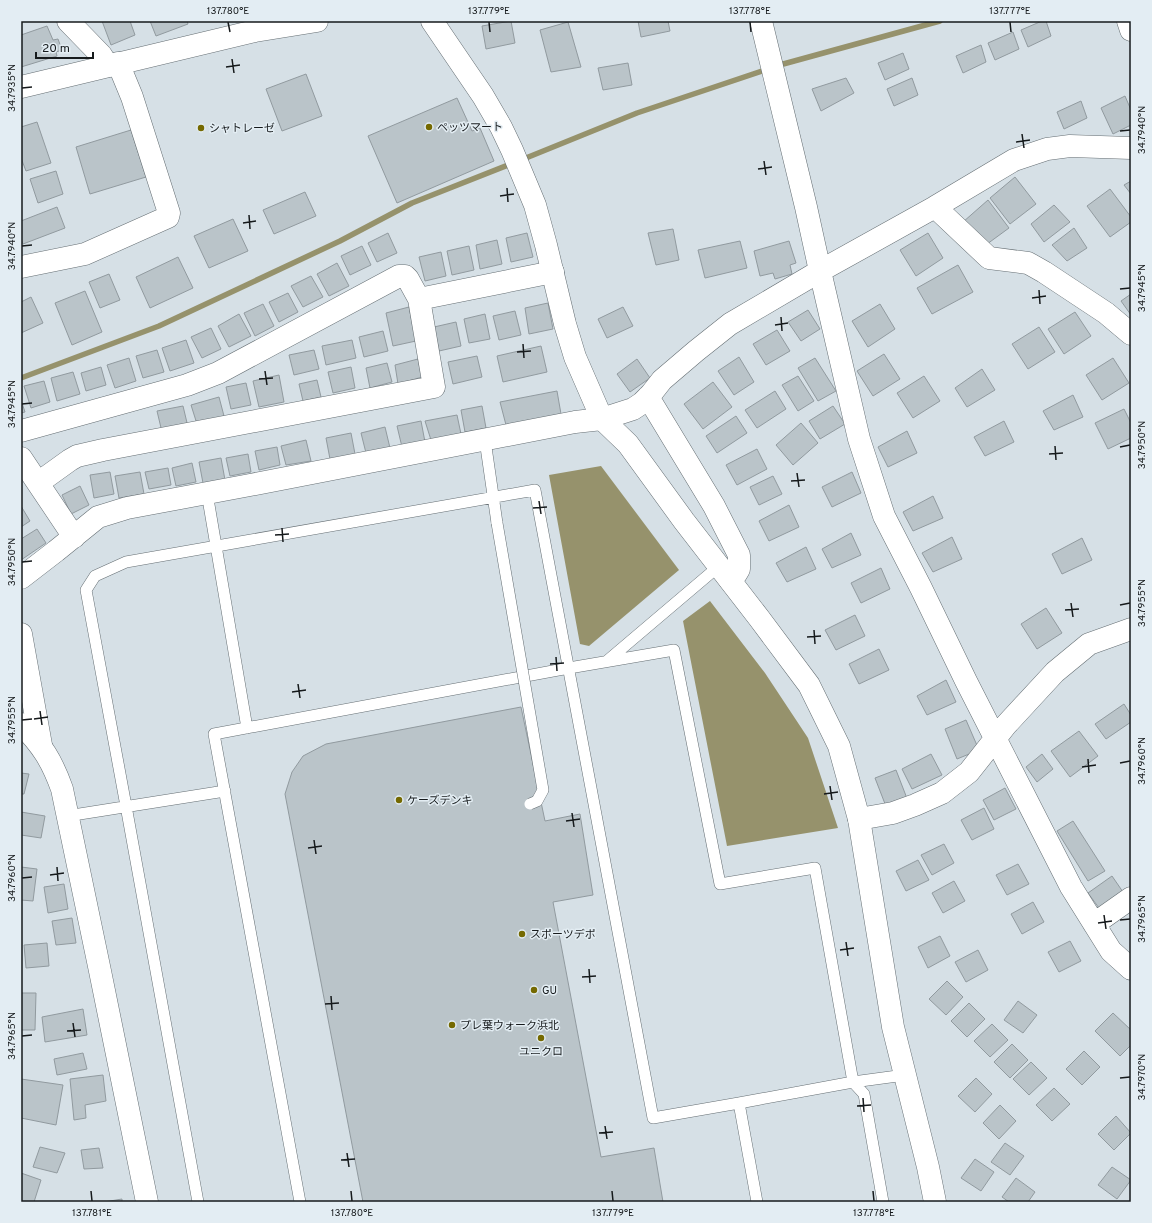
<svg xmlns="http://www.w3.org/2000/svg" width="1152" height="1223" font-family="Overpass,'Noto Sans JP',sans-serif">
<style>
.water{fill:#96926c}
.lines{fill:none;stroke-linecap:round;stroke-linejoin:round}
.stream{stroke:#96926c;stroke-width:5.5}
.building{fill:#bac4c9;stroke:#919a9f}
.service-casing{stroke:#656e73;stroke-width:12}
.minor-casing{stroke:#656e73;stroke-width:23}
.tertiary-casing{stroke:#656e73;stroke-width:23}
.service{stroke:#fff;stroke-width:11}
.minor{stroke:#fff;stroke-width:22}
.tertiary{stroke:#fff;stroke-width:22}
.service-bridge-casing{stroke:#656e73;stroke-width:12;stroke-linecap:butt}
.service-bridge{stroke:#fff;stroke-width:11}
.ticks{fill:none;stroke:#161a1c;stroke-width:1.5}
.poi-dot{fill:#756900;stroke:#e3edf3;stroke-width:1.5}
.labels{text-anchor:middle;stroke-width:3;stroke-linejoin:round;paint-order:stroke}
.poi-label{font-size:11px;fill:#161a1c;stroke:#e3edf3;text-anchor:start}
.neatline{fill:none;stroke:#161a1c;stroke-width:1.5}
.ticks-label{font-size:10px;text-anchor:middle;fill:#161a1c}
</style>
<rect width="100%" height="100%" fill="#d6e0e6"/>
<path class="water" d="M601 466 679 570 589 646 580 644 549 475Z
M710 601 765 673 808 738 838 828 727 846 683 621Z"/>
<g class="lines">
<path class="stream" d="M776 66 940 21
M521 160 637 113 768 69
M21 378 159 326 340 241 412 203 513 163"/>
</g>
<path class="building" d="M102 21H130L135 35 111 45Z
M150 21H187L188 24 156 36Z
M511 21 515 43 486 49 482 26Z
M638 21H668L670 31 641 37Z
M1042 21H1046L1051 36 1028 47 1021 30Z
M568 22 581 67 551 72 540 30Z
M47 26 53 40 58 39 62 50 56 52 57 56 21 67V35Z
M1013 32 1019 49 995 60 988 43Z
M981 45 986 62 963 73 956 56Z
M903 53 909 69 885 80 878 63Z
M628 63 632 85 603 90 598 68Z
M306 74 322 116 282 131 266 89Z
M846 78 854 93 821 111 812 89Z
M912 78 918 95 894 106 887 89Z
M1125 96 1131 110V125L1113 134 1101 108Z
M457 98 472 131 480 128 494 161 397 203 368 136Z
M1081 101 1087 118 1064 129 1057 112Z
M37 122 51 163 26 171 21 158V127Z
M131 130 146 177 90 194 76 147Z
M56 171 63 194 38 203 30 179Z
M1015 177 1036 204 1010 224 990 198Z
M1131 181V194L1124 185Z
M1110 189 1131 217V222L1110 237 1087 206Z
M305 192 316 216 274 234 263 210Z
M988 200 1009 228 983 247 963 222Z
M1054 205 1070 222 1044 242 1031 224Z
M57 207 65 228 23 244 21 239V221Z
M233 219 248 251 209 268 194 236Z
M1074 228 1087 248 1067 261 1052 245Z
M673 229 679 260 656 265 648 233Z
M388 233 397 253 377 262 368 243Z
M527 233 533 257 511 262 506 238Z
M928 233 943 258 916 276 900 250Z
M497 240 502 264 480 269 476 245Z
M740 241 747 268 705 278 698 250Z
M789 241 796 263 790 265 792 274 775 279 773 273 760 276 754 251Z
M362 246 371 265 350 275 341 256Z
M469 246 474 270 452 275 447 251Z
M441 252 446 276 425 281 419 257Z
M178 257 193 288 150 308 136 277Z
M337 263 349 286 329 296 317 274Z
M958 265 973 292 932 314 917 288Z
M109 274 120 300 100 308 89 282Z
M311 276 323 297 303 307 291 286Z
M85 291 102 332 72 345 55 303Z
M288 293 298 312 279 322 269 302Z
M1131 294V315L1121 301Z
M31 297 43 323 21 333V302Z
M548 303 553 329 529 334 525 308Z
M263 304 274 326 255 336 244 313Z
M880 304 895 329 868 347 852 321Z
M409 307 416 341 393 346 386 313Z
M623 307 633 326 607 338 598 319Z
M808 310 820 329 801 341 788 322Z
M515 311 521 335 499 340 493 316Z
M1075 312 1091 336 1064 354 1048 329Z
M239 314 251 336 229 347 218 326Z
M485 314 490 339 469 343 464 319Z
M456 322 461 346 439 351 434 327Z
M1039 327 1055 352 1028 369 1012 344Z
M211 328 221 349 202 358 191 337Z
M777 330 790 351 766 365 753 344Z
M383 331 388 351 364 357 359 337Z
M186 340 194 363 170 371 162 348Z
M352 340 356 358 326 365 322 346Z
M541 346 547 372 503 382 497 356Z
M157 350 164 372 143 378 136 356Z
M314 350 319 369 294 375 289 355Z
M884 354 900 379 873 396 857 371Z
M477 356 482 377 453 384 448 362Z
M739 357 754 382 734 395 718 371Z
M129 358 136 381 115 388 107 365Z
M815 358 836 391 818 401 798 368Z
M1113 358 1129 383 1102 400 1086 375Z
M418 359 422 377 398 384 395 365Z
M637 359 650 378 630 392 617 374Z
M387 363 392 382 370 388 366 368Z
M101 367 106 385 86 391 81 373Z
M351 367 355 388 333 393 328 372Z
M982 369 995 390 967 407 955 388Z
M73 372 80 394 57 401 51 378Z
M279 375 284 402 259 407 253 381Z
M798 376 814 401 798 411 782 385Z
M924 376 940 401 913 418 897 393Z
M317 380 321 397 303 401 299 384Z
M44 381 50 402 31 408 24 386Z
M713 382 732 407 703 429 684 404Z
M246 383 251 405 231 409 226 387Z
M557 391 561 414 506 425 500 402Z
M775 391 786 409 757 428 745 410Z
M1073 395 1083 417 1054 430 1043 411Z
M219 397 224 416 197 424 191 405Z
M21 400 25 412 21 413Z
M183 406 188 427 162 432 157 411Z
M482 406 486 428 465 432 461 410Z
M833 406 845 424 820 439 809 421Z
M1124 409 1131 423V438L1108 449 1095 423Z
M457 415 461 434 431 440 425 421Z
M736 416 747 433 717 453 706 436Z
M421 421 425 442 402 447 397 426Z
M1004 421 1014 442 985 456 974 437Z
M801 423 818 443 793 465 776 445Z
M385 427 390 448 366 453 361 433Z
M907 431 917 453 888 467 878 447Z
M351 433 355 454 330 459 326 438Z
M306 440 311 461 286 465 281 446Z
M277 447 280 465 259 470 255 451Z
M757 449 767 469 737 485 726 465Z
M248 454 251 472 230 476 226 458Z
M221 458 225 480 203 483 199 462Z
M192 463 196 482 176 486 172 468Z
M168 468 171 485 149 489 145 472Z
M110 472 114 494 94 498 90 475Z
M140 472 144 494 119 498 115 476Z
M852 472 861 493 832 507 822 487Z
M773 476 782 494 759 505 750 487Z
M80 486 89 505 71 514 62 495Z
M933 496 943 518 913 531 903 512Z
M789 505 799 527 769 541 759 521Z
M21 506 30 521 21 527Z
M37 529 46 543 21 560V539Z
M851 533 861 555 832 568 822 549Z
M952 537 962 559 933 572 922 553Z
M1082 538 1092 560 1062 574 1052 554Z
M806 547 816 569 787 582 776 563Z
M881 568 890 589 861 603 851 583Z
M1046 608 1062 633 1037 649 1021 624Z
M855 615 865 636 836 650 825 630Z
M879 649 889 670 859 684 849 664Z
M946 680 956 702 927 715 917 696Z
M1124 704 1131 715V722L1106 739 1095 724Z
M521 707 545 821 580 814 593 895 553 902 601 1157 654 1148 663 1202H363L285 794 292 772 303 756 326 744Z
M966 720 979 750 957 759 945 729Z
M1079 731 1098 756 1070 777 1051 751Z
M931 754 942 775 912 789 902 769Z
M1042 754 1053 769 1037 782 1026 767Z
M896 770 908 801 887 809 875 778Z
M21 773 29 774 24 794H21Z
M1005 788 1016 809 994 820 983 800Z
M984 808 994 829 972 840 961 820Z
M21 812 45 816 41 838 21 835Z
M1073 821 1105 871 1088 881 1057 831Z
M944 844 954 863 932 875 921 855Z
M918 860 929 880 906 891 896 871Z
M1018 864 1029 884 1007 895 996 875Z
M21 867 37 869 33 901 21 900Z
M1112 876 1123 892 1099 908 1088 893Z
M954 881 965 901 943 913 932 893Z
M64 884 68 909 48 913 44 887Z
M1033 902 1044 922 1022 934 1011 914Z
M72 918 76 943 56 945 52 921Z
M940 936 950 956 928 968 918 947Z
M1070 941 1081 961 1059 972 1048 952Z
M47 943 49 966 26 968 24 945Z
M978 950 988 970 966 982 955 962Z
M947 981 963 997 946 1015 929 999Z
M21 993H36L35 1030H21Z
M1018 1001 1037 1015 1023 1033 1004 1020Z
M969 1003 985 1019 967 1037 951 1021Z
M83 1009 87 1035 45 1042 42 1017Z
M1113 1013 1131 1030V1045L1120 1056 1095 1031Z
M992 1024 1008 1040 990 1057 974 1041Z
M1012 1044 1028 1060 1010 1078 994 1062Z
M1084 1051 1100 1067 1082 1085 1066 1069Z
M83 1053 87 1069 57 1075 54 1059Z
M1031 1062 1047 1078 1029 1095 1013 1079Z
M103 1075 106 1101 85 1105 86 1118 74 1120 70 1079Z
M976 1078 992 1094 975 1112 958 1096Z
M21 1079 63 1085 56 1125 21 1118Z
M1054 1088 1070 1104 1052 1121 1036 1105Z
M1000 1105 1016 1121 999 1139 983 1123Z
M1116 1116 1131 1133 1114 1150 1098 1134Z
M1005 1143 1024 1156 1010 1175 991 1162Z
M40 1147 65 1153 57 1173 33 1167Z
M99 1148 103 1168 84 1169 81 1150Z
M975 1159 994 1172 981 1191 961 1178Z
M1112 1167 1131 1180 1117 1199 1098 1185Z
M21 1173 41 1180 34 1202H21Z
M1016 1178 1035 1192 1028 1202H1009L1002 1197Z
M122 1199V1202H104Z"/>
<g class="lines">
<g class="service-casing">
<path id="service" d="M485 440 497 523
M207 493 247 728
M607 661 719 566
M67 816 225 791
M739 1103 853 1082 905 1075
M198 1202 126 806 86 590 95 576 126 562 535 490 653 1118 739 1103 757 1202
M300 1202 214 734 569 668 674 650 720 884 815 868 853 1082 864 1094 883 1202"/>
</g>
<g class="minor-casing">
<path id="minor" d="M68 21 101 55 108 66
M761 21 806 207 820 271 859 439 884 516 921 588 966 681 1071 887 1111 951 1131 969
M1128 21 1131 30
M935 207 989 258 1028 263 1044 272 1106 313 1131 334
M21 267 85 254 168 217 169 213 132 97 118 63
M419 299 553 272
M648 397 714 506 739 555V569L736 574 730 580
M21 431 187 385 218 373 399 276H405L408 279 419 299 434 387 103 450 77 456 70 460 38 483
M21 458 74 537
M21 578 56 551 98 517 127 508 250 485 575 422 602 419 633 409 642 403 651 394 662 380 696 351 730 324 820 271 935 207 1014 160 1047 149 1070 146 1131 148
M21 634 41 745
M859 819 893 813 915 805 942 793 969 772 1006 725 1055 672 1089 644 1131 629
M1094 924 1131 898"/>
</g>
<g class="tertiary-casing">
<path id="tertiary" d="M432 21 483 96 501 127 512 150 535 205 546 245 565 324 575 357 602 419 628 444 684 521 759 618 809 685 839 746 859 819 893 1027 928 1167 935 1202
M21 87 255 31 317 21
M21 724C42 745 52 761 62 789L100 971 147 1202"/>
</g>
<use href="#service" class="service"/>
<use href="#minor" class="minor"/>
<use href="#tertiary" class="tertiary"/>
<g class="service-bridge-casing">
<path id="service-bridge" d="M497 523 543 790 537 801 530 804"/>
</g>
<use href="#service-bridge" class="service-bridge"/>
</g>
<path class="ticks" d="M228 22 230 32M489 22 490 32M750 22 751 32M1010 22 1011 32M232 59 234 73M226 67 240 65M22 88 32 87M1120 131 1130 130M1022 134 1024 148M1016 142 1030 140M764 161 766 175M758 169 772 167M507 188 508 202M500 196 514 194M249 215 250 229M243 223 256 221M22 246 32 245M1120 289 1130 288M1039 290 1040 304M1032 298 1046 296M781 317 782 331M775 325 788 323M523 344 524 358M517 352 531 351M265 371 267 385M259 379 273 378M22 404 32 403M1055 446 1056 460M1120 447 1130 445M1049 454 1063 453M797 473 799 487M791 481 805 480M539 501 541 514M533 508 547 507M282 528 283 542M275 535 289 534M22 562 32 561M1071 603 1073 617M1120 605 1130 603M1065 610 1079 609M814 630 815 644M807 637 821 636M556 657 557 671M550 664 564 663M298 684 300 698M292 692 306 690M40 711 42 725M34 719 48 717M22 720 32 719M1088 759 1089 773M1120 763 1130 761M1082 767 1096 765M830 786 832 800M824 794 838 792M572 813 574 827M566 821 580 819M314 840 316 854M308 848 322 846M57 867 58 881M50 875 64 873M22 878 32 877M1104 915 1106 929M1120 920 1130 919M1098 923 1112 921M846 942 848 956M840 950 854 948M589 969 590 983M582 977 596 976M331 996 332 1010M325 1004 339 1003M73 1023 75 1037M67 1031 81 1030M22 1036 32 1035M1120 1078 1130 1077M863 1098 864 1112M857 1106 871 1105M605 1126 607 1139M599 1133 613 1132M347 1153 349 1167M341 1160 355 1159M91 1191 92 1201M351 1191 352 1201M612 1191 613 1201M873 1191 874 1201"/>
<g class="poi-dot">
<circle cx="429" cy="127" r="4"/>
<circle cx="201" cy="128" r="4"/>
<circle cx="399" cy="800" r="4"/>
<circle cx="522" cy="934" r="4"/>
<circle cx="534" cy="990" r="4"/>
<circle cx="452" cy="1025" r="4"/>
<circle cx="541" cy="1038" r="4"/>
</g>
<g class="labels">
<g class="poi-label">
<text x="437" y="131">ペッツマート</text>
<text x="209" y="132">シャトレーゼ</text>
<text x="407" y="804">ケーズデンキ</text>
<text x="530" y="938">スポーツデポ</text>
<text x="542" y="994">GU</text>
<text x="460" y="1029">プレ葉ウォーク浜北</text>
<text x="541" y="1055" text-anchor="middle">ユニクロ</text>
</g>
</g>
<rect width="1152" height="1223" fill="none" stroke="#e3edf3" stroke-width="44"/>
<path d="M36 52v6h57v-6" fill="none" stroke="#161a1c" stroke-width="2"/>
<text x="42" y="52" font-size="12" fill="#161a1c" stroke="#e3edf3" stroke-width="3" paint-order="stroke">20 m</text>
<rect x="22" y="22" width="1108" height="1179" class="neatline"/>
<g class="ticks-label">
<text x="228" y="14">137.780°E</text>
<text x="489" y="14">137.779°E</text>
<text x="750" y="14">137.778°E</text>
<text x="1010" y="14">137.777°E</text>
<text transform="translate(11 88) rotate(-90)" y="4">34.7935°N</text>
<text transform="translate(1141 130) rotate(-90)" y="4">34.7940°N</text>
<text transform="translate(11 246) rotate(-90)" y="4">34.7940°N</text>
<text transform="translate(1141 288) rotate(-90)" y="4">34.7945°N</text>
<text transform="translate(11 404) rotate(-90)" y="4">34.7945°N</text>
<text transform="translate(1141 445) rotate(-90)" y="4">34.7950°N</text>
<text transform="translate(11 562) rotate(-90)" y="4">34.7950°N</text>
<text transform="translate(1141 603) rotate(-90)" y="4">34.7955°N</text>
<text transform="translate(11 720) rotate(-90)" y="4">34.7955°N</text>
<text transform="translate(1141 761) rotate(-90)" y="4">34.7960°N</text>
<text transform="translate(11 878) rotate(-90)" y="4">34.7960°N</text>
<text transform="translate(1141 919) rotate(-90)" y="4">34.7965°N</text>
<text transform="translate(11 1036) rotate(-90)" y="4">34.7965°N</text>
<text transform="translate(1141 1077) rotate(-90)" y="4">34.7970°N</text>
<text x="92" y="1216">137.781°E</text>
<text x="352" y="1216">137.780°E</text>
<text x="613" y="1216">137.779°E</text>
<text x="874" y="1216">137.778°E</text>
</g>
</svg>
